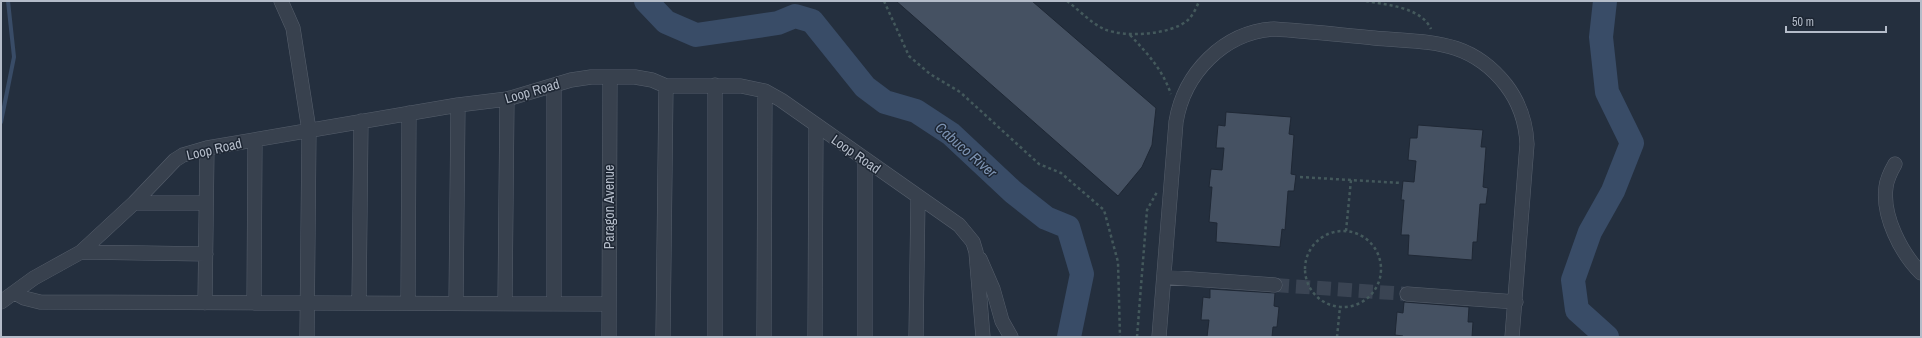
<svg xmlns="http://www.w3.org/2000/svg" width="1922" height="338" font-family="'Archivo Narrow',sans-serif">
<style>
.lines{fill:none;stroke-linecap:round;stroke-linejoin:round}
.stream{stroke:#394c67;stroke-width:4}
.river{stroke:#394c67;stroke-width:24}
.building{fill:#455162;stroke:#1f2835}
.minor-tunnel{stroke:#3a4453;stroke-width:14;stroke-dasharray:14 7;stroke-linecap:butt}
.minor-casing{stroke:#565f6c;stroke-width:15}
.path{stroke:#44595c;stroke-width:2.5;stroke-dasharray:3 3;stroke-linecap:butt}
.minor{stroke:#38414e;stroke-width:14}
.labels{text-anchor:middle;stroke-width:3;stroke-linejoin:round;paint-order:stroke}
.street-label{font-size:14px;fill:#b4bcc9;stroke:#1d2633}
.water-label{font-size:15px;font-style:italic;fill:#7c92b1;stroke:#1d2633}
</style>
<rect width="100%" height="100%" fill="#242f3e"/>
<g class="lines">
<path class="stream" d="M1 122 14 57 8 1"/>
<path class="river" d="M646 1 666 22 696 35 778 23 795 16 812 21 865 87 885 102 916 111 951 134 1013 192 1046 218 1068 227 1082 274 1069 337
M1605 1 1601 37 1607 92 1632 143 1613 191 1590 232 1573 280 1577 310 1607 337"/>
</g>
<path class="building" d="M896 1H1032L1156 108 1152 145 1142 167 1118 196Z
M1226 112 1291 117 1289 134 1294 135 1291 174 1296 175 1294 191H1288L1285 230 1282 229 1280 247 1216 242 1217 223 1209 222 1212 187H1209L1211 169 1222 170 1224 148H1216L1218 125 1225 126Z
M1418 125 1483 130 1481 147H1486L1483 187 1488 188 1486 204H1480L1477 242H1473L1472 260 1408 255 1409 235H1401L1404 200H1401L1403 181 1414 182 1416 161 1408 160 1410 138H1417Z
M1210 289 1275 293 1274 306 1279 307 1277 327H1273L1272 337H1207L1209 320H1201L1203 297 1210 298Z
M1404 302 1469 307 1468 322H1473L1472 337H1402L1403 336 1395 335 1397 312 1403 313Z"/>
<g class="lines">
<path class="minor-tunnel" d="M1275 285 1407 294"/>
<g class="minor-casing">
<path id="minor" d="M281 1 293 28 309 130 307 337
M1895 164C1891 171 1887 178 1886 187 1882 216 1901 253 1921 273
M134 203H206
M81 252 206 254
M980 259 993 289 1002 321 1011 337
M1164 277 1275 285
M15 293 24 298 40 302 609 304
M1407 294 1516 302
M1 302 34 278 81 252 134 203 175 160 183 155 207 148 458 105 507 99 571 80 591 77H635L652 80 666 86H741L765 91 781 100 959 225 973 242 976 252 983 337
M205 303 207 148
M254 303 255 140
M359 303 361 121
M408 303 409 113
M456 303 458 105
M505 303 507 99
M554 304V85
M609 337 610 77
M663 337 666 86
M715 337V85
M764 337 765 91
M815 337 816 125
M865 337V160
M916 337 918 197
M1159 337 1176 122C1184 73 1224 32 1274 29 1308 31 1341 35 1374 38 1428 43 1469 38 1506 85 1519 102 1526 122 1527 144L1512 337"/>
</g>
<path class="path" d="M884 1 909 56 930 74 960 92 1039 164 1061 173 1104 210 1118 262 1120 337
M1067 1C1079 10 1091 23 1104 29 1124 38 1171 35 1188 20 1193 15 1197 7 1199 1
M1366 1C1387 5 1421 7 1431 29
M1130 35C1148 54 1162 69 1171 94
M1300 177 1401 183
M1346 231 1351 180
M1305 269a38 38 0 1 1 76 0a38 38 0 1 1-76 0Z
M1137 337 1147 210 1157 192
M1337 337 1340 307"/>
<use href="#minor" class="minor"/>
</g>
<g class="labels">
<g class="street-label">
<text transform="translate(532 91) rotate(-16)" y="5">Loop Road</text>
<text transform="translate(214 149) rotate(-13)" y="5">Loop Road</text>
<text transform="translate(856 154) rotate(35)" y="5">Loop Road</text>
<text transform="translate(609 207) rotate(-90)" y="5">Paragon Avenue</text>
</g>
<g class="water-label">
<text transform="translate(966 150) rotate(41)" y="5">Cabuco River</text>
</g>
</g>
<rect width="1922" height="338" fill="none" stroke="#b4bcc9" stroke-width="4"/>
<path d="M1786 26v6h100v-6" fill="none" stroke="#b4bcc9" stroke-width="2"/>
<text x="1792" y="26" font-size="12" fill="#b4bcc9" stroke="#1d2633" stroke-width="3" paint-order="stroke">50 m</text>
</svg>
